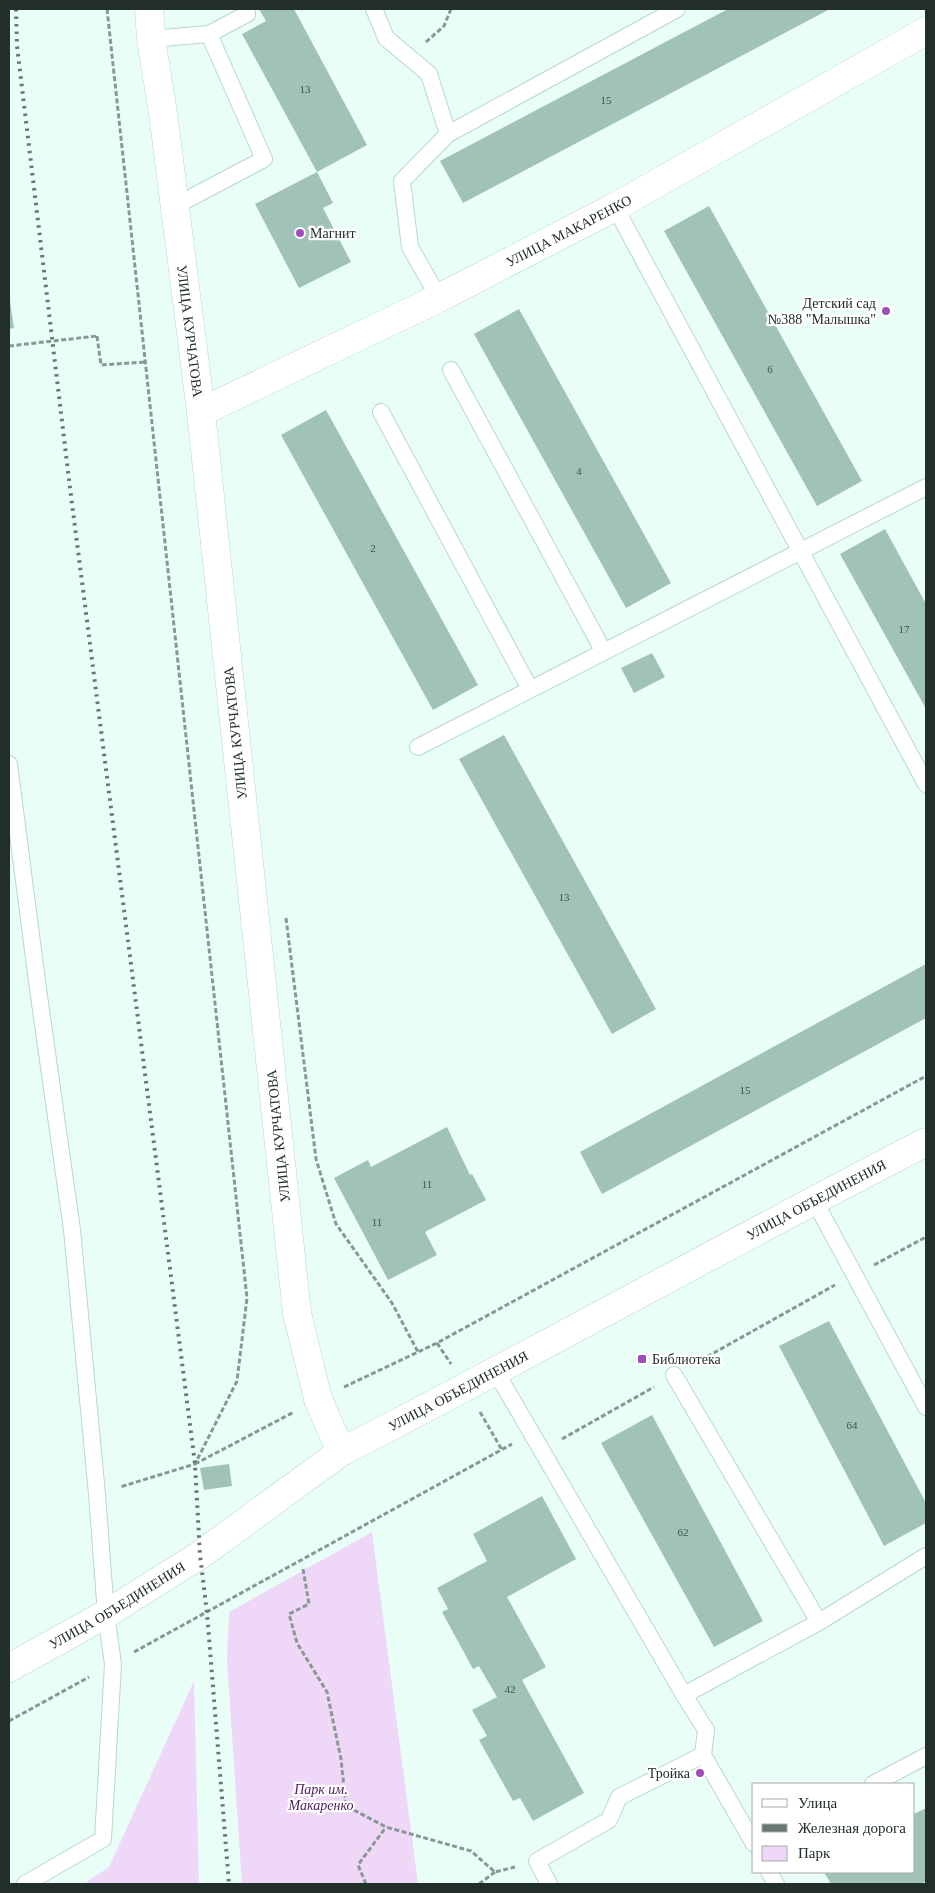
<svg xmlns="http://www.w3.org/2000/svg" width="935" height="1893" font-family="Georgia,serif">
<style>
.green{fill:#efd7f8}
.building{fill:#a1c2b8}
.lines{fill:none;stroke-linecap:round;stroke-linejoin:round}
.service-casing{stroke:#b6d8ce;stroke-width:18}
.minor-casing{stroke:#b6d8ce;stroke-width:29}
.tertiary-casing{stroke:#b6d8ce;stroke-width:29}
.secondary-casing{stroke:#b6d8ce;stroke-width:29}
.path{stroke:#889994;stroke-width:3;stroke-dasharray:5 2.5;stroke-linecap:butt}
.service{stroke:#fff;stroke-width:16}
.minor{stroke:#fff;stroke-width:28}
.tertiary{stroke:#fff;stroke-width:28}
.secondary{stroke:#fff;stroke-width:28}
.rail{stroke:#687773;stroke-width:4;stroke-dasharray:2.5 5;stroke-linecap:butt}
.path-bridge{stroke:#889994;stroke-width:3;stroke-dasharray:5 2.5;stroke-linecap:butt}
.poi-dot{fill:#a04dbc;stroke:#fff;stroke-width:2}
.labels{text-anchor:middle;stroke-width:4.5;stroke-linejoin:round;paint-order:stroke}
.number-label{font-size:11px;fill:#41534e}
.street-label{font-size:14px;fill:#212e2a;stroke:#fff}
.poi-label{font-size:14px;fill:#212e2a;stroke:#fff;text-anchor:start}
.park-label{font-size:14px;font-style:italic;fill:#4e1b5e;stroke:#fff}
</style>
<rect width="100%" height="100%" fill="#eafef8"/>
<path class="green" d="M372 1532 418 1884H242L227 1660 229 1612Z
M194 1681 199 1884H84L109 1867Z"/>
<path class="building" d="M259 9H294L367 145 317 172 242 34 266 21Z
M728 9H830L463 203 440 161Z
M317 172 333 203 323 208 351 262 299 288 255 204Z
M709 206 862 481 817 506 664 231Z
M9 294 14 328 9 329Z
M519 309 671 583 626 608 474 334Z
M326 410 478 685 433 710 281 435Z
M885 529 926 604V709L840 554Z
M652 653 665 677 634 693 621 668Z
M504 735 656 1009 612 1034 459 759Z
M926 964V1018L602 1194 580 1152Z
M447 1127 470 1175 472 1174 486 1200 425 1232 437 1255 388 1280 334 1178 368 1160 371 1167Z
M829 1321 926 1503V1523L884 1546 779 1346Z
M652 1415 763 1621 714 1647 601 1443Z
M229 1464 232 1486 204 1490 200 1468Z
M542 1496 576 1559 507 1597 546 1667 522 1680 584 1793 533 1821 520 1798 513 1801 479 1740 487 1736 472 1710 497 1697 479 1666 473 1669 442 1612 448 1609 437 1588 487 1561 473 1534Z
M926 1808V1881L921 1884H831L824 1872H914V1814Z"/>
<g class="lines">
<g class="service-casing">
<path id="service" d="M374 9 386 38 429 74 448 134
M151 39 209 34 247 14
M175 206 264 159 209 34
M615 207 926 784
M439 298 410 247 402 181 448 134 677 9
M451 370 604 652
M381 412 530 689
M418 747 926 487
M9 764 38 989 72 1230 97 1494 106 1614 113 1664 103 1839 25 1884
M814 1200 926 1407
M496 1372 684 1695 819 1622 926 1556
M674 1375 819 1622
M703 1755 754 1844
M873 1784 926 1756
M769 1872 776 1884
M549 1884 537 1861 609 1820 619 1797 703 1755 706 1730 684 1695"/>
</g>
<g class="minor-casing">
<g id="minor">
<path id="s1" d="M201 412 439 298 615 207 926 31"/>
</g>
</g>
<g class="tertiary-casing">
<g id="tertiary">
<path id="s2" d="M341 1452C538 1351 730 1243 926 1142"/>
</g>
</g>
<g class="secondary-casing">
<g id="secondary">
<path id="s3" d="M9 1668 106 1614 200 1555 341 1452 318 1399 297 1313 201 412 163 113 151 39 149 9"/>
</g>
</g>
<path class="path" d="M107 9 247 1298 237 1381 195 1464 120 1487
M426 42 444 26 451 9
M97 336 101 365 145 362
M286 918 316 1159 336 1224 392 1303 418 1352
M874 1265 926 1237
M437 1343 451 1364
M694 1364 835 1285
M344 1387 437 1343 926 1076
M480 1412 502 1450
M562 1439 654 1387
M195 1464 294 1412
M303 1569 309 1604 289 1614 297 1643 327 1692 341 1759 346 1806 386 1827 471 1851 495 1872 515 1867
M134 1652 512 1444
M9 1721 89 1677
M366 1884 358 1865 386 1827
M479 1884 495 1872"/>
<use href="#service" class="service"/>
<use href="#minor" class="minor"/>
<use href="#tertiary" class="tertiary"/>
<use href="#secondary" class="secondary"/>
<path class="rail" d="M16 9 17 46 70 488 195 1464 200 1555 207 1613 229 1884"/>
<path class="path-bridge" d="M9 346 97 336"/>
</g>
<g class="poi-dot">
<circle cx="300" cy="233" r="5"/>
<circle cx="886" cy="311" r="5"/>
<rect x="637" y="1354" width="10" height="10" rx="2.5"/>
<circle cx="700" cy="1773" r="5"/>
</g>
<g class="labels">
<g class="number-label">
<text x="305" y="93">13</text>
<text x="606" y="104">15</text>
<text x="770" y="373">6</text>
<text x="579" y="475">4</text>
<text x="373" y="552">2</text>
<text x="904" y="633">17</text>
<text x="564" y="901">13</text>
<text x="745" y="1094">15</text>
<text x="427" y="1188">11</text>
<text x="377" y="1226">11</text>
<text x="852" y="1429">64</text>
<text x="683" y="1536">62</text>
<text x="510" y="1693">42</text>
</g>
<g class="street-label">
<text dy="5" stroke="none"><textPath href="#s1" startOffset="410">УЛИЦА МАКАРЕНКО</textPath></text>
<text transform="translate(190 331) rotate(83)" y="5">УЛИЦА КУРЧАТОВА</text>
<text transform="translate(235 733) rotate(-96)" y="5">УЛИЦА КУРЧАТОВА</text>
<text transform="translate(278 1136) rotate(-96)" y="5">УЛИЦА КУРЧАТОВА</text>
<text dy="5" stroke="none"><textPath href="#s2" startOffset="538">УЛИЦА ОБЪЕДИНЕНИЯ</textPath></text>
<text dy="5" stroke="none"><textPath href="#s2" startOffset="132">УЛИЦА ОБЪЕДИНЕНИЯ</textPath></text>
<text dy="5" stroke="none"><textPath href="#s3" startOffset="125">УЛИЦА ОБЪЕДИНЕНИЯ</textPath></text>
</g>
<g class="poi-label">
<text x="310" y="238">Магнит</text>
<text x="876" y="308" text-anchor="end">Детский сад<tspan x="876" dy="16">№388 "Малышка"</tspan></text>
<text x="652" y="1364">Библиотека</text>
<text x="690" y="1778" text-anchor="end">Тройка</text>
</g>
<g class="park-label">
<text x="321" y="1794">Парк им.<tspan x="321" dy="16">Макаренко</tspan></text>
</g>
</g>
<rect width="935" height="1893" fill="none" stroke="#212e2a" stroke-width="20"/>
<rect x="752" y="1783" width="162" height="90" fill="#ffffff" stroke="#a6abaa"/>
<rect x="762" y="1799" width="25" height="8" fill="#ffffff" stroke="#a6abaa"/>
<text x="798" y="1808" font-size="15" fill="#212e2a">Улица</text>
<rect x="762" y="1824" width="25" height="8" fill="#687773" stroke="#a6abaa"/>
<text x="798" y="1833" font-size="15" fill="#212e2a">Железная дорога</text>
<rect x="762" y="1846" width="25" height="15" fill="#efd7f8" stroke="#a6abaa"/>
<text x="798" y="1858" font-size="15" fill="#212e2a">Парк</text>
</svg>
